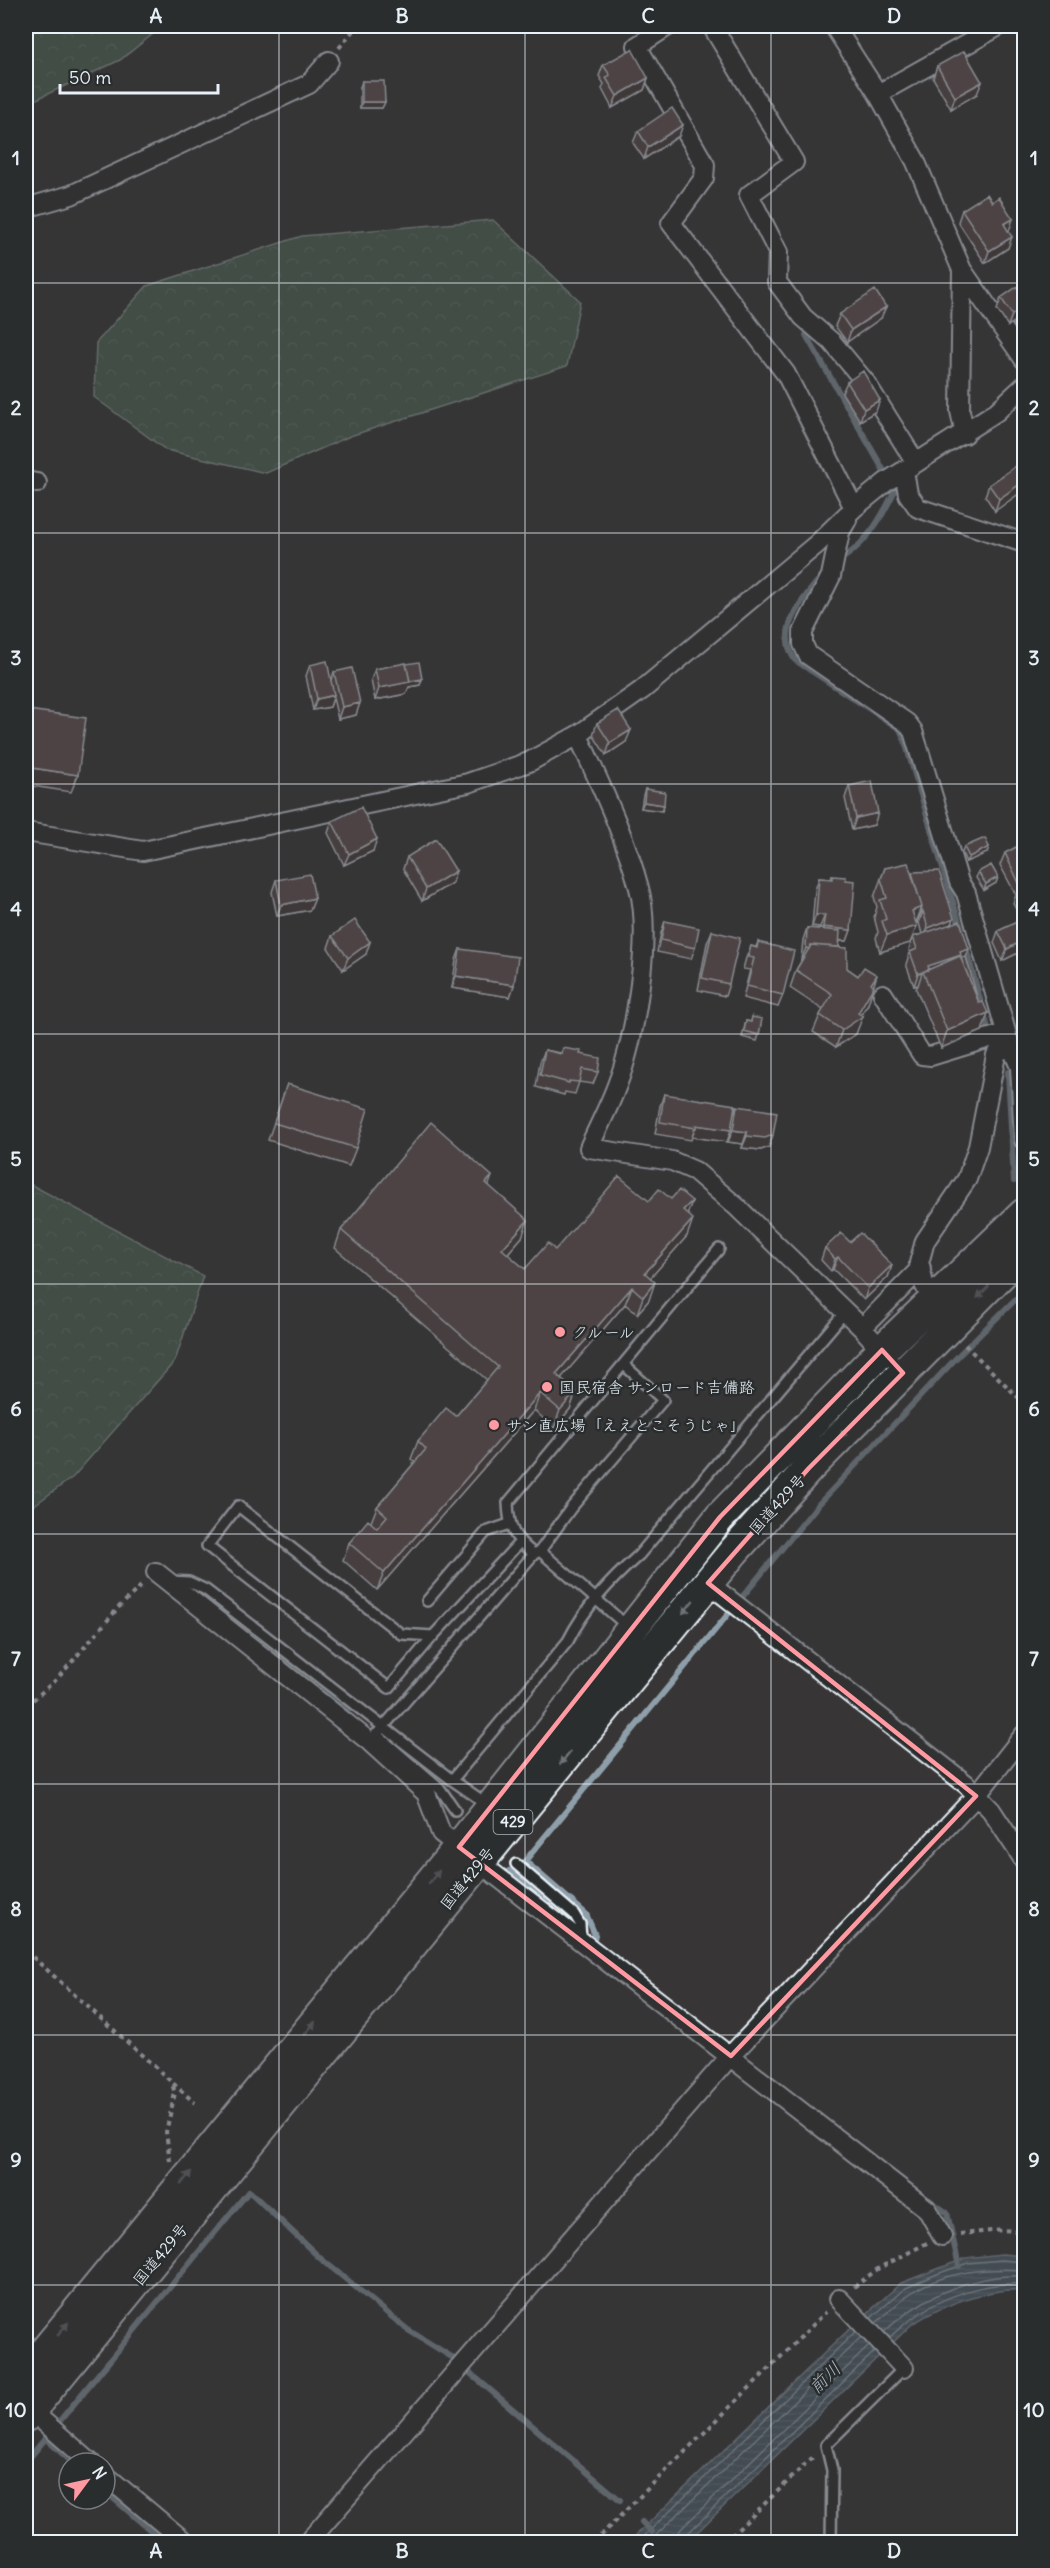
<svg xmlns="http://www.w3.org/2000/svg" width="1050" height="2568" font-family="Delius,'Klee One',sans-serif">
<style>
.forest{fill:url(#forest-crowns);stroke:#9caea8;stroke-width:1.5}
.water{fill:url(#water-rules);stroke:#8e9faa;stroke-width:1.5}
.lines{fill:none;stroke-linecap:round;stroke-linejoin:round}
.shore{stroke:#acbac4;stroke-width:1.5}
.stream{stroke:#8e9faa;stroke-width:6}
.service-casing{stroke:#e8f1f8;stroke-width:14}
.minor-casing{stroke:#e8f1f8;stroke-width:22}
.trunk-casing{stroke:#e8f1f8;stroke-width:34}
.path{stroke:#e8f1f8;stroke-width:4;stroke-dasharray:4.5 4.5;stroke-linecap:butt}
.service{stroke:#2a2d2e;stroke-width:9}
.minor{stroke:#2a2d2e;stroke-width:18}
.trunk{stroke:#2a2d2e;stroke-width:30}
.wall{fill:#5b4b4a;stroke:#e8f1f8;stroke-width:1.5}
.shaded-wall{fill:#4a3d3c;stroke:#e8f1f8;stroke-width:1.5}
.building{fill:#6a5756;stroke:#e8f1f8;stroke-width:1.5}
.oneway{fill:#6c7275}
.marked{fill:none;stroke:#ff9aa2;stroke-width:4.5;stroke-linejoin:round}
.grid{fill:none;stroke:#e8f1f8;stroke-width:1.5;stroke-opacity:0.55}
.poi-dot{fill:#ff9aa2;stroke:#2a2d2e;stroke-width:2}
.labels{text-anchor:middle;stroke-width:5;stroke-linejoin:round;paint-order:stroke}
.shield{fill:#2a2d2e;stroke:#afb6bb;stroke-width:1.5}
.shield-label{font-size:15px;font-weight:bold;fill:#e8f1f8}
.poi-label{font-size:16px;fill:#e8f1f8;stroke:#2a2d2e;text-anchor:start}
.street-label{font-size:16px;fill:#e8f1f8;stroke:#2a2d2e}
.water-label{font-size:18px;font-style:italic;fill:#acbac4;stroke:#2a2d2e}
.neatline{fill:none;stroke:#e8f1f8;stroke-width:2}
.grid-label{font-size:20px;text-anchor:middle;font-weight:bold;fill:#e8f1f8}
</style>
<defs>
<pattern id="forest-crowns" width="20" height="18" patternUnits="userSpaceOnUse" patternTransform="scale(1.5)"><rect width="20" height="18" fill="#506b59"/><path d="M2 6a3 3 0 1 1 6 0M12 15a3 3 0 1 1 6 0" fill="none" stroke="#698172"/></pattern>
<pattern id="water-rules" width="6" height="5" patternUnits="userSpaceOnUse" patternTransform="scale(1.5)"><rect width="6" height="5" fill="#526876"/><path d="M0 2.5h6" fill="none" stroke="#6b7e8a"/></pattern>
</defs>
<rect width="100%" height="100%" fill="#373536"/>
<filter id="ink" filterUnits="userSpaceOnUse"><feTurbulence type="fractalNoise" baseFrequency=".0167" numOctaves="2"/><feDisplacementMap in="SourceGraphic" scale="12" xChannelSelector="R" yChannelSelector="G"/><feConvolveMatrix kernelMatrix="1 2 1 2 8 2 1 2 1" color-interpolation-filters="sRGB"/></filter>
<g filter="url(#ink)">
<path class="forest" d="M26 26H163L120 60 26 104Z
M493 220 580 301 567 366 350 436 266 473 166 450 94 397 96 343 147 286 302 236Z
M26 1182 203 1276 175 1361 73 1477 26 1511Z"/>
<path class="water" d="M1002 2254 1024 2256V2290C984 2288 946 2304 912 2324L687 2542H629L842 2336 901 2283 966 2258Z"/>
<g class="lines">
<path class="shore" d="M871 2318 904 2289 937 2274 968 2263 1002 2260 1024 2262
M876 2323C887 2314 897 2303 908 2295 943 2271 984 2268 1024 2270
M884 2332C922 2296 972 2274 1024 2276
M890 2337C925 2303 974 2281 1024 2284
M638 2542 855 2332
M649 2542 861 2337
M675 2542 680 2530 869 2346
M683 2542 685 2536 874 2352"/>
<path class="stream" d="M806 335 895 490C883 515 869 540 846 556
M823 575C803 599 774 629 795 660L900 729 904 738 961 929
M965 945 989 1032
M1008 1072 1014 1181
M275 1655 347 1711
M509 1871 552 1908
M597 1945 593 1942 595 1935 586 1914 525 1861 817 1506 960 1354 1024 1291
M929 2200 947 2213 959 2266
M45 2438 73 2463
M26 2462 249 2191 320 2258 408 2330 450 2356 620 2500
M105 2491 164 2542
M642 2522 652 2532"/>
<g class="service-casing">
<path id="service" d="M540 1551 627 1626
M534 1554C513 1538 509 1528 508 1503L719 1249
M170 1581 189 1582 206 1590 452 1780 568 1641C585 1607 611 1580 639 1555L845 1312
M427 1601 486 1532 509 1524
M433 1636 389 1688 207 1546 238 1506 401 1634 433 1636 519 1543
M376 1734 441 1790 455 1810
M370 1742 534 1554 540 1551 571 1508 663 1400 624 1365
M452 1780 487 1804
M516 1864 574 1914 580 1924 581 1940
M831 2542 832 2470 826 2445 904 2368"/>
</g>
<g class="minor-casing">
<path id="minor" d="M668 26 637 46 705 165 704 178 671 223 786 374 854 508
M712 26 794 162 749 195 778 252 777 282 803 317 832 342 866 383 916 463
M834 26 878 94 915 160 962 270 960 411 965 434
M878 94 999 26
M26 208 71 195 309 84 329 61
M962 270 1024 359
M904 471 908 494 918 508 1024 543
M26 481 37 483
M847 520 840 532 831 576 803 632V644L808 655 907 723 913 731 959 882 966 893 1009 1042 1020 1067 1024 1140
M578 735C600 785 625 835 639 888 652 936 635 1039 617 1085 609 1107 598 1127 589 1148L672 1161 695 1171 738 1208 862 1328 888 1357
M26 832 143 851 468 783 529 762 578 735 642 690 817 544 854 508 886 482 996 412 1024 386
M883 994 922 1055 931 1056 1006 1033
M937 1309 924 1284 919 1263 925 1241 967 1179 978 1147 996 1055 1009 1042
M862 1328 921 1268
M156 1572 370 1742 426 1793 441 1833 927 2209 942 2236
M708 1583 966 1784 991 1810 1024 1860
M839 2299 904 2368
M26 2406 91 2463
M105 2475 185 2542
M308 2542 733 2053 976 1796 1024 1735"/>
</g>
<g class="trunk-casing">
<path id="trunk" d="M26 2374 459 1847 720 1517 882 1350 1024 1214
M26 2416 734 1551 809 1468 1024 1251"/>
</g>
<path class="path" d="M339 48 357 26
M965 1345 1024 1403
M26 1706 57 1679 119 1607 143 1584
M26 1951 195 2103
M170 2161 166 2132 175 2093 172 2084
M960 2234 1003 2230 1024 2232
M854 2287 879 2268 927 2243
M594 2542 826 2312
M725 2542 814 2456"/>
<use href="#service" class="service"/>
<use href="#minor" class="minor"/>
<use href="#trunk" class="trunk"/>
</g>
<path class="wall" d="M603 65 648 78 644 90 612 108 602 89 604 84 599 76Z
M937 66 977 94 951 109 933 78Z
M362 81 385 102 382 108H360V87Z
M638 131 679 136 644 159 633 143Z
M962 210 1008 231V248L985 263 958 222Z
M1024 282 1008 326 997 310 1001 298Z
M840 314 881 318 847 342 835 326Z
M847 382 876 411 860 421 842 393Z
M1019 464 995 511 985 496 989 485Z
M406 664 422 679 420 685 409 687 406 694 375 700 371 680 375 669Z
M310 665 331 680 334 672 356 715 338 719 333 698 330 707 313 710 306 676Z
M597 723 626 742 606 755 593 735Z
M849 786 874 825 852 830 845 798Z
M645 789 664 805 662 811 641 808 643 795Z
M332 821 373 851 344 865 328 833Z
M1024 843V950L1002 961 994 943 998 931 1021 920 1013 903 1016 895 1000 865 1005 853Z
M964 847 987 853 966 862 962 853Z
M407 857 452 883 422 901 403 869Z
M885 868 911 874 912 872 952 924 966 957 982 1031 941 1048 916 989 918 985 914 986 906 964 910 952 909 949 913 937 922 934 919 923H917L916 922 910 943 880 952 876 938 878 932 874 917 877 907 874 897Z
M978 872 998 877 996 883 984 890 976 878Z
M832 876 846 880 851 930 847 941H840L839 947 847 968 873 986 868 1004 861 1015 856 1034 836 1047 813 1032 820 1015 823 1010 790 988 796 970 802 960H801L803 940 807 928 820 929V927L812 926 815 890 819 878 831 879Z
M276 880 315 898 310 910 277 916 272 892Z
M665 921 695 948 691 959 657 952 661 933Z
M712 931 729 984 725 996 698 990 707 943Z
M332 936 366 954 343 970 328 948Z
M758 942 783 995 778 1007 743 998 750 970 743 969 746 958 751 946 756 947Z
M460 949 514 985 510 997 452 988 456 960Z
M752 1017 759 1035 757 1041 742 1037 746 1021 751 1022Z
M563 1048 580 1054 598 1072 593 1084 579 1082 575 1094 565 1092 564 1095 536 1087 540 1062 545 1050 561 1053Z
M287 1084 356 1148 349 1166 268 1140Z
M664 1094 733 1115 737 1106 769 1147 761 1150 742 1148 743 1144 728 1142 730 1134 727 1142 692 1137 691 1140 655 1134 660 1106Z
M488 1185 522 1237 507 1254 525 1269 555 1250 649 1201 671 1199 692 1201 687 1214V1236L650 1278 649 1300 637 1314 625 1304 561 1378 576 1392 570 1409 554 1428 534 1410 377 1590 343 1560 349 1543 371 1522 377 1507 415 1462 411 1459 418 1441 456 1416 487 1380 335 1248 341 1230Z
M850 1242 892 1265 888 1277 864 1300 833 1269 831 1271 821 1260 825 1248Z"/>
<path class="shaded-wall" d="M648 78 644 90 612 108 617 96Z
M982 82 977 94 951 109 955 97Z
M362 102H385L382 108H360Z
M683 125 679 136 644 159 648 147Z
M1013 219 1009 231 1000 236 1004 224Z
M1012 237 1008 248 985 263 989 251Z
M1024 306V315L1008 326 1012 315Z
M886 307 881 318 847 342 851 330Z
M880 400 876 411 860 421 864 409Z
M1024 481V490L995 511 999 499Z
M422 679 420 685 409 687 406 694 375 700 379 688Z
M334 695 330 707 313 710 317 699Z
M360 703 356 715 338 719 342 707Z
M631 730 626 742 606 755 610 743Z
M26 767 78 775 71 792 26 785Z
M644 802 664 805 662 811 641 808Z
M878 813 874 825 852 830 856 818Z
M377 839 373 851 344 865 349 854Z
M989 847 987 853 966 862 969 857Z
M456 871 452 883 422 901 426 889Z
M998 877 996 883 984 890 986 884Z
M315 898 310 910 277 916 281 905Z
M922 907 915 925 912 911Z
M923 911 919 923H917L921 912Z
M816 915H825L820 927 812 926Z
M954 918 950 930 923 939 928 928Z
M917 926 910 943 880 952 887 935Z
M823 927 851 930 847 941 819 939Z
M1024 940V950L1002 961 1007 949Z
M370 942 366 954 343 970 348 958Z
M806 948 839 951 834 963 801 960Z
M969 949 965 960 925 972 928 966 960 952Z
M922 973 918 985 914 986 918 974Z
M877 975 868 1004 858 1019 863 1016 856 1034 836 1047 842 1030 858 1013 871 984Z
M456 976 514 985 510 997 452 988Z
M988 1013 982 1031 941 1048 947 1031Z
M696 1125 731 1130 727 1142 692 1137Z
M733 1130 747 1132 743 1144 728 1142Z
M773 1135 769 1147 761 1150 742 1148 747 1136Z
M492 1176 486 1193V1183Z
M692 1201 686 1218 683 1210Z
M693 1219 687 1236 639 1291 645 1273Z
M528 1220 522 1237 496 1267 502 1249Z
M838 1257 833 1269 831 1271 835 1259Z
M892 1265 888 1277 864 1300 868 1288Z
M655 1282 649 1300 637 1314 643 1297Z
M632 1287 625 1304 550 1391 556 1374Z
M576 1392 570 1409 554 1428 560 1410Z
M540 1393 534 1410 377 1590 384 1573Z"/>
<path class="building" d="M632 49 648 78 617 96 606 78 610 75 603 65Z
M964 51 982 82 955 97 937 66Z
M362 81H384L385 102H362Z
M672 108 683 125 648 147 638 131Z
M987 194 992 202 999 197 1013 219 1004 224 1012 237 989 251 962 210Z
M1024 282V306L1012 315 1001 298Z
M875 290 886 307 851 330 840 314Z
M863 371 880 400 864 409 847 382Z
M26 408 30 409 26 424Z
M1019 464 1024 472V481L999 499 989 485Z
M327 661 334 695 317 699 310 665Z
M419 662 422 679 410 681 406 664Z
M406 663 410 682 379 688 375 669Z
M352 668 360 703 342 707 334 672Z
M28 710 86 718 78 775 26 767V726Z
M618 710 631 730 610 743 597 723Z
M872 781 878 813 856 818 849 786Z
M645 789 665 792 664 805 644 802Z
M361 807 377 839 349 854 332 821Z
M985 838 989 847 969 857 964 847Z
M436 839 456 871 426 889 407 857Z
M1024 843V881L1019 883 1005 853Z
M908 863 922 907 912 911 917 926 887 935 882 921 886 919 880 900 887 898 881 879 885 868Z
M991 865 998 877 986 884 978 872Z
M939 871 954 918 928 928 923 911 921 912 922 907 916 887 912 872Z
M310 874 315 898 281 905 276 880Z
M832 876 846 877V880L855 881 851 930 823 927 825 915H816L819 878 832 879Z
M1024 883V897L1019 886Z
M1023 919 1024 922V940L1007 949 998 931Z
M355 920 370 942 348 958 332 936Z
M665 921 699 928 695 948 661 940Z
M960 921 969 949 960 952 961 955 928 966 929 969 918 974 910 952 917 949 913 937Z
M807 928 840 931 839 947 811 945 809 949 806 948Z
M712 931 740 938 729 984 702 978Z
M758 942 794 951 783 995 747 986 754 958 748 957 751 946 757 948Z
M811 945 847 948V968L858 976 864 967 877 975 871 984 874 986 858 1013 863 1016 842 1030 820 1015 832 994 796 970Z
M460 949 518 957 514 985 456 976Z
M960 956 979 1003 983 1002 988 1013 947 1031 923 972Z
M966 957 978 1000 961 958Z
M752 1017 762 1019 759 1035 744 1031 746 1021 751 1022Z
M563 1048 581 1051 580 1054 600 1058 598 1072 582 1069 579 1082 569 1081V1083L540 1075 545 1050 562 1054Z
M287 1084 368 1109 356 1148 274 1123Z
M664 1094 735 1105 731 1130 696 1125V1128L660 1122Z
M737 1106 777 1112 773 1135 765 1138 747 1136V1132L733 1130Z
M431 1122 492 1176 486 1183 528 1220 502 1249 525 1269 548 1243 555 1250 619 1176 649 1201 659 1189 671 1199 679 1190 692 1201 683 1210 693 1219 645 1273 655 1282 643 1297 632 1287 556 1374 576 1392 560 1410 540 1393 384 1573 349 1543 368 1520 377 1528 387 1516 377 1507 426 1449 418 1441 446 1408 456 1416 498 1367 341 1230Z
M841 1233 850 1242 860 1233 892 1265 868 1288 838 1257 835 1259 825 1248Z"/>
<defs><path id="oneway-solid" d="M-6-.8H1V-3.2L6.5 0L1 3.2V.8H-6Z" transform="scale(1.5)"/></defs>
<g class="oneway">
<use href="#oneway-solid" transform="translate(983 1292) rotate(135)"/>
<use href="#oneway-solid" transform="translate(846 1431) rotate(135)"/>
<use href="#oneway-solid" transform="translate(688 1607) rotate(129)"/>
<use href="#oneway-solid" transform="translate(565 1758) rotate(129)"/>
<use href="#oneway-solid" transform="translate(434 1877) rotate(-51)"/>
<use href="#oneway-solid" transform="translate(310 2028) rotate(-51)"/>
<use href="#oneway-solid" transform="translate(186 2178) rotate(-51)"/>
<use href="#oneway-solid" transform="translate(63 2329) rotate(-51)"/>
</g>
</g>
<path d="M0 0H1050V2568H0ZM882 1350 903 1373 809 1468 708 1583 976 1796 731 2056 459 1847 720 1517Z" fill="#373536" fill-opacity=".55" fill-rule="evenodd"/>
<path class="marked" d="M882 1350 903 1373 809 1468 708 1583 976 1796 731 2056 459 1847 720 1517Z"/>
<path class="grid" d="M279 26V2542M525 26V2542M771 26V2542M26 283H1024M26 533H1024M26 784H1024M26 1034H1024M26 1284H1024M26 1534H1024M26 1784H1024M26 2035H1024M26 2285H1024"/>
<g class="poi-dot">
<circle cx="560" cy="1332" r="6"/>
<circle cx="547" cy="1387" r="6"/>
<circle cx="494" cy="1425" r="6"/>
</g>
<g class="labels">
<rect class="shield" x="493.5" y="1810" width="39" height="24" rx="4.5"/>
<g class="shield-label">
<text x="513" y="1827">429</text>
</g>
<g class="poi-label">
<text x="572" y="1338">クルール</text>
<text x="559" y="1393">国民宿舎 サンロード吉備路</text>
<text x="506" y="1431">サン直広場「ええとこそうじゃ」</text>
</g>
<g class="street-label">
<text transform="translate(777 1504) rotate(-48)" y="6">国道429号</text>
<text transform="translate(467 1878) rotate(-51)" y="6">国道429号</text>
<text transform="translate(160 2254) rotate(-50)" y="6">国道429号</text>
</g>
<g class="water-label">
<text transform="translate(825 2378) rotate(-44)" y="6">前川</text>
</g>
</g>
<rect width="1050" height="2568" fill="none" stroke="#2a2d2e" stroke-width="66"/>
<g transform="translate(87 2481) rotate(57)"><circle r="28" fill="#2a2d2e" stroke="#767b7f" stroke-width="1.5"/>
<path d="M0-4.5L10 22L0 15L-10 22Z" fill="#ff9aa2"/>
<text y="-9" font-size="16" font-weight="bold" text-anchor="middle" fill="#e8f1f8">N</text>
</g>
<path d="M60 84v9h158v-9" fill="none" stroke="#e8f1f8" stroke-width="3"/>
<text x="69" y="84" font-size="18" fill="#e8f1f8" stroke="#2a2d2e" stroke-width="4.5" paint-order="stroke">50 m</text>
<rect x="33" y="33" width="984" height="2502" class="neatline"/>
<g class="grid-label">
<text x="156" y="23">A</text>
<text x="402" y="23">B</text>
<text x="648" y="23">C</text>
<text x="894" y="23">D</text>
<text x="16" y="165">1</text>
<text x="1034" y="165">1</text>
<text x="16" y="415">2</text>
<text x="1034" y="415">2</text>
<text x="16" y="665">3</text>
<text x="1034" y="665">3</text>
<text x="16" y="916">4</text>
<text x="1034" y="916">4</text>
<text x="16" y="1166">5</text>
<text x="1034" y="1166">5</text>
<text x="16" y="1416">6</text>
<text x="1034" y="1416">6</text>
<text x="16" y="1666">7</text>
<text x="1034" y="1666">7</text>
<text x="16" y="1916">8</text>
<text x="1034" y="1916">8</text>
<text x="16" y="2167">9</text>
<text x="1034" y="2167">9</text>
<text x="16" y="2417">10</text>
<text x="1034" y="2417">10</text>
<text x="156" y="2558">A</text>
<text x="402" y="2558">B</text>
<text x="648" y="2558">C</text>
<text x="894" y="2558">D</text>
</g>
</svg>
